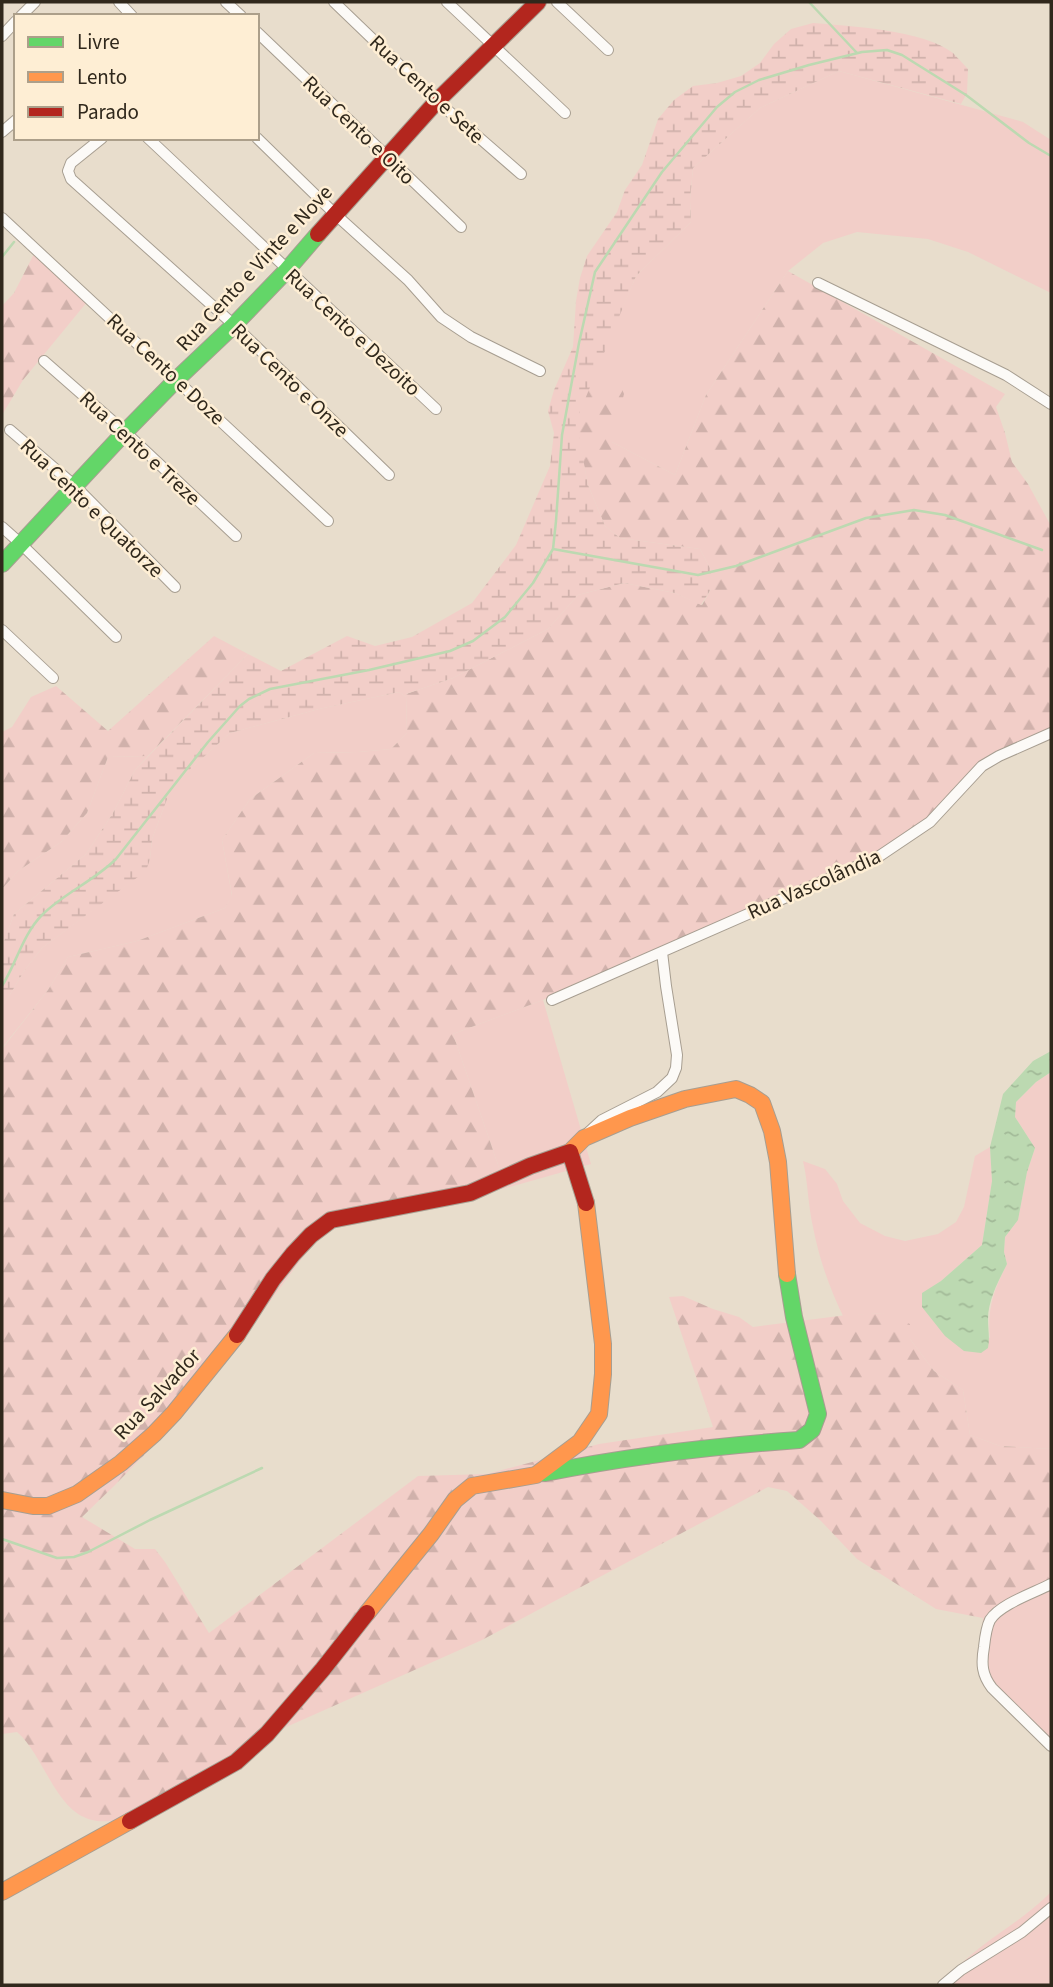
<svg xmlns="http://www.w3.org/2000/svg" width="1053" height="1987" font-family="'Source Sans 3',sans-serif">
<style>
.green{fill:#f2cec8}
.forest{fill:url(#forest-firs)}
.wetland{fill:url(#wetland-marsh)}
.water{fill:url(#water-ripples)}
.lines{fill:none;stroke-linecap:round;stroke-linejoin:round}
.stream{stroke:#bcd9b1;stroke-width:2.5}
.street-casing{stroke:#a79e91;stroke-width:12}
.fast-casing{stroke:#a79e91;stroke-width:18}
.slow-casing{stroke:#a79e91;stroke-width:18}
.jam-casing{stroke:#a79e91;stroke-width:18}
.street{stroke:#fcfaf7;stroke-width:10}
.fast{stroke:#63d668;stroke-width:16}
.slow{stroke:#ff974d;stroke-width:16}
.jam{stroke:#b3261e;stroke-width:16}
.labels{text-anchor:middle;stroke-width:5;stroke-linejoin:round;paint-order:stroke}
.street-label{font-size:21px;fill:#30281c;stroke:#feeed4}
</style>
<defs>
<pattern id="forest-firs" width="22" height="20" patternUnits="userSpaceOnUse" patternTransform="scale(1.75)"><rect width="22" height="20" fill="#f2cec8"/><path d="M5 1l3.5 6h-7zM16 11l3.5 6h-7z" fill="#d0b1ab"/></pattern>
<pattern id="wetland-marsh" width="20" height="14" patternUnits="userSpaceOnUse" patternTransform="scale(1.75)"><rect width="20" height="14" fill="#f2cec8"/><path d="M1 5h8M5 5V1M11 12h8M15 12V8" fill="none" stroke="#d0b1ab"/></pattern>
<pattern id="water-ripples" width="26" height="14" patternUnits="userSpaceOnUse" patternTransform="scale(1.75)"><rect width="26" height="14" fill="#bcd9b1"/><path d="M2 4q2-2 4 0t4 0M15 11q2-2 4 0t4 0" fill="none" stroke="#a2ba98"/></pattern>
</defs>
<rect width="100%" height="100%" fill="#e8ddcc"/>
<path class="green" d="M839 71 1023 122 1051 140V293L968 252 928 239 857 232 823 243 788 271 706 395 675 475 612 442 592 379 636 276 691 222 690 200 693 168 760 108Z
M399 692 406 697 407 733 391 749 358 752 314 753 250 799 222 840 232 896 225 908 137 941 68 957 48 990 2 1048V1008L24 971 42 948 145 871 150 859 152 839 172 786 230 733 319 709Z
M148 756 135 770 113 813 86 854 14 914 2 947V889L18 871 61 842 87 813 108 757Z
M543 1000 591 1164 506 1188 453 1034Z
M1051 1072V1449L1000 1446 970 1435 963 1390 934 1371 910 1339 883 1313 843 1316C829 1287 819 1258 813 1227 808 1205 808 1182 803 1161L825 1169 837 1184 843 1201 860 1223 885 1236 905 1241 938 1234 956 1222 964 1207 975 1156 990 1147 992 1181 982 1245 941 1281 922 1294V1308L990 1338C987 1308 994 1290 1007 1264L1004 1252 1005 1237 1018 1220 1027 1172 1035 1148 1015 1117 1016 1102 1036 1082Z
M1051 1587V1739L983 1678 981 1659 983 1618 1036 1592Z
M1051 1892V1985H936C952 1973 966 1958 982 1946 1007 1927 1028 1915 1051 1892Z"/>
<path class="forest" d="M35 252 87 302 23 380 2 415V306L14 293Z
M788 271 1005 394 996 407 1005 433 1012 462 1028 484 1051 526V731L981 761 933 817 886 849 543 1000 453 1034 506 1188 409 1212 332 1218 193 1405 114 1486 82 1517 135 1549H155L165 1562 209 1633 418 1476 487 1474 599 1444 713 1427 669 1297 683 1296 713 1309 739 1317 753 1327 847 1315 883 1313 910 1324V1339L934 1371 963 1390 970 1435 1000 1446 1051 1449V1587L1036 1592 983 1618 936 1609 857 1559 821 1521 787 1491 768 1487 482 1640 257 1740 114 1821C107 1821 99 1822 92 1820 55 1811 44 1755 17 1732L2 1734V1049L48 990 68 957 137 941 225 908 232 895 222 840 250 799 314 753 358 752 391 749 407 733 406 694 453 678 548 629 578 595 624 583 675 593 702 605 711 589V570L700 549 620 538 605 526 588 485 575 421 592 379 620 384 624 394 612 442 675 475 706 395Z
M214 636 248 654 148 756 108 757 87 813 61 842 18 871 2 889V732L12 727 31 697 56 686 108 731Z"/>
<path class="wetland" d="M813 23C850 26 924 30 953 53 958 58 963 64 968 69L967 93 961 104 839 71 760 108 693 168 690 200 691 222 636 276 576 421 588 485 605 526 620 538 700 549 711 570V589L701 605 675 593 624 583 578 595 548 629 453 678 406 694V697L399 692 319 709 230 733 172 786 152 839 150 859 146 871 42 948 24 971 2 1008V947L14 914 86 854 113 813 135 770 248 654 281 671 347 636 375 646 412 637 472 603 516 545 550 466 554 433 548 411 554 390 573 347 576 301 580 278 587 256 617 212 625 190 642 165 658 119 674 100 693 86 717 83 741 76 760 63 774 44 791 29Z"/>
<path class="water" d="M1051 1051V1072L1036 1082 1016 1102 1015 1117 1035 1148 1027 1172 1018 1220 1005 1237 1004 1252 1007 1264C999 1280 988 1300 988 1319 988 1330 990 1338 988 1348L981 1353 964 1351 945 1336 922 1307V1293L941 1281 982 1245 992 1181 990 1147 1003 1094 1033 1061Z"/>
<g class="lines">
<path class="stream" d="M809 2 857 53
M2 257 14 242
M553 549 698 575 736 566 866 518 914 510 945 515 1042 550
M2 986C16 964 23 934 42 915 64 893 94 881 116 859L208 742 240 706 249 699 270 689 369 670 450 651 473 641 505 617 533 583 553 549 556 521 562 435 579 343 595 272 662 172 717 107 735 92 759 80 809 65 862 52 887 50 902 55 966 95 1029 143 1051 156
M2 1539 57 1558 74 1557 88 1552 150 1520 262 1468"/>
<g class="street-casing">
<path id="street" d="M119 2 132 16
M226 2 241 16
M334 2 437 101 521 174
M447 2 565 113
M557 2 608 50
M21 16 35 2
M257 32 461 227
M2 36 16 21
M2 132 16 120
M102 138 71 163 68 171 71 179 234 325 389 475
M148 138 436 409
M257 138 335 214 408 280 441 317 471 337 540 371
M2 218 328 521
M818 283 1006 375 1051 404
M44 361 125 432 236 536
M10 430 74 485 175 587
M2 527 20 543 116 637
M2 630 53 678
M552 1000 878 857 930 822 982 766 999 756 1051 733
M589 1132 602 1120 657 1092 672 1078 676 1068 677 1055 666 986 662 952
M1051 1584C1034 1593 1000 1604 990 1620 986 1628 985 1638 984 1647 981 1664 982 1675 992 1688L1051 1746
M943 1985 961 1970 1022 1932 1051 1908"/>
</g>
<g class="fast-casing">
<path id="fast" d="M2 564 125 432 177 379 234 325 287 270 318 234
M545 1473C629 1456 714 1446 799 1440L812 1430 818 1414 794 1317 787 1274"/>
</g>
<g class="slow-casing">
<path id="slow" d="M570 1152 584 1138 630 1118 685 1099 736 1089 750 1095 762 1103 772 1131 778 1162 787 1274
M2 1500 33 1506H48L77 1494 121 1463 154 1434 174 1413 237 1335
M367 1613 431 1534 455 1500 472 1486 536 1475 580 1442 599 1414 603 1374V1344L586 1203
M2 1892 130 1821"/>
</g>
<g class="jam-casing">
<path id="jam" d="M318 234 437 101 538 2
M237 1335 273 1279 293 1254 311 1235 331 1220 470 1193 530 1166 570 1152 586 1203
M130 1821 236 1762 267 1734 323 1669 367 1613"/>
</g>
<use href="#street" class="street"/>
<use href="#fast" class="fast"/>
<use href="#slow" class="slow"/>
<use href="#jam" class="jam"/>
</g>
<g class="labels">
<g class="street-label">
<text transform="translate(427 89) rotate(43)" y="7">Rua Cento e Sete</text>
<text transform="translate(359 130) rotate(44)" y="7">Rua Cento e Oito</text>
<text transform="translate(254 268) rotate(-47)" y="7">Rua Cento e Vinte e Nove</text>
<text transform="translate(353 332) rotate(43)" y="7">Rua Cento e Dezoito</text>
<text transform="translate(166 369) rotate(43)" y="7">Rua Cento e Doze</text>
<text transform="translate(290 380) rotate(44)" y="7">Rua Cento e Onze</text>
<text transform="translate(140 448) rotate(43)" y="7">Rua Cento e Treze</text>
<text transform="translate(92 508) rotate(44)" y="7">Rua Cento e Quatorze</text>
<text transform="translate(814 884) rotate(-24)" y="7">Rua Vascolândia</text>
<text transform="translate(157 1394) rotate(-47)" y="7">Rua Salvador</text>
</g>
</g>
<rect width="1053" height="1987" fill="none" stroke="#30281c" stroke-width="7"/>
<rect x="14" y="14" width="245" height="126" fill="#feeed4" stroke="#ac9f8a" stroke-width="2"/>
<rect x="28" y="37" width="35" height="10" fill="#63d668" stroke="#ac9f8a" stroke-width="2"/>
<text x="77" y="49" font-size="21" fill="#30281c">Livre</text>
<rect x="28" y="72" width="35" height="10" fill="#ff974d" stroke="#ac9f8a" stroke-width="2"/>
<text x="77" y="84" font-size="21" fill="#30281c">Lento</text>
<rect x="28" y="107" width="35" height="10" fill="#b3261e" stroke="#ac9f8a" stroke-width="2"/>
<text x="77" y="119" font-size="21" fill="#30281c">Parado</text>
</svg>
